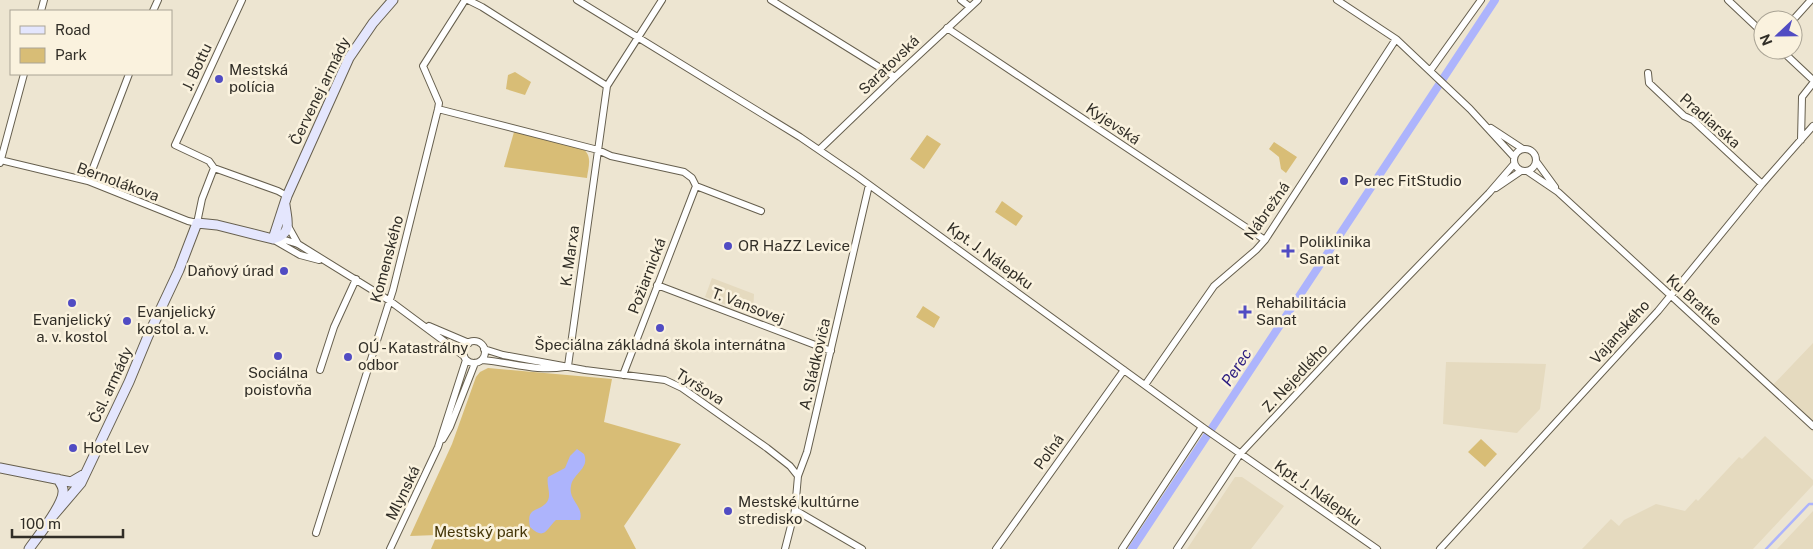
<svg xmlns="http://www.w3.org/2000/svg" width="1813" height="549" font-family="'Public Sans',sans-serif">
<style>
.built{fill:#e5dabf}
.green{fill:#d8bd76}
.water{fill:#adb4fc}
.lines{fill:none;stroke-linecap:round;stroke-linejoin:round}
.stream{stroke:#adb4fc;stroke-width:2.5}
.canal{stroke:#adb4fc;stroke-width:8}
.street-casing{stroke:#665f4e;stroke-width:8}
.secondary-casing{stroke:#665f4e;stroke-width:11}
.street{stroke:#fff;stroke-width:6}
.secondary{stroke:#e4e6fd;stroke-width:9}
.poi-dot{fill:#514cc3;stroke:#faf2de;stroke-width:2}
.labels{text-anchor:middle;stroke-width:5;stroke-linejoin:round;paint-order:stroke}
.street-label{font-size:15px;fill:#312e27;stroke:#faf2de}
.poi-label{font-size:15px;fill:#312e27;stroke:#faf2de;text-anchor:start}
.park-label{font-size:15px;fill:#443507;stroke:#faf2de}
.water-label{font-size:16px;font-style:italic;fill:#291a7f;stroke:#faf2de}
</style>
<rect width="100%" height="100%" fill="#ede5d1"/>
<path class="built" d="M712 278 754 294 753 315 705 297Z
M1813 343V432L1771 387Z
M1446 362 1546 364 1540 409 1517 433 1443 424Z
M1765 436 1813 480V485L1753 549H1582L1611 519 1619 526 1624 520 1656 504 1685 511 1696 499 1698 501 1739 457 1742 459Z
M1235 477H1242L1284 506 1251 549H1187Z
M1813 511V549H1777Z"/>
<path class="green" d="M515 72 531 82 525 95 506 89 508 75Z
M514 132 583 149C593 156 588 168 587 178L504 167Z
M927 135 941 144 924 169 910 159Z
M1274 142 1297 157 1286 173 1281 169 1279 157 1269 149Z
M1002 201 1023 216 1016 226 995 212Z
M923 306 940 317 934 328 916 317Z
M488 368 612 379 604 422 681 444 624 526 636 549H431L437 535 410 536 452 444 476 377 480 372Z
M1481 439 1497 454 1485 467 1468 452Z"/>
<path class="water" d="M577 449 584 454C590 469 573 473 571 486 568 500 584 506 580 520H556C546 529 545 541 530 527 526 506 538 513 547 502 552 495 546 485 548 477L565 468 570 456Z"/>
<g class="lines">
<path class="stream" d="M1766 549 1809 504H1813"/>
<path class="canal" d="M1132 549 1495 0"/>
<g class="street-casing">
<path id="street" d="M242 0 175 145 209 161 214 168 278 191 287 196
M468 0 482 7 607 86
M577 0 800 137 857 176 1205 429 1377 549
M771 0 895 77
M961 0 970 7
M1337 0 1396 39 1470 109 1514 157
M1728 0 1763 33
M41 11 44 0
M153 11 158 0
M1793 20 1811 0
M947 28 1265 240
M1781 50 1813 80
M1430 71 1481 0
M1648 73 1649 83 1684 116 1693 120 1762 184
M438 109 598 150 611 156 684 172 692 178 696 186 761 211
M1491 128 1523 149
M1801 140 1802 97 1813 83
M1514 160a11 11 0 1 1 22 0a11 11 0 1 1-22 0Z
M819 150 895 77 978 0
M0 160 88 181 188 221 197 223 202 199 214 168
M1536 161 1555 187
M0 163 24 74
M1527 171 1558 192 1813 426
M88 181 129 74
M1496 188 1521 171
M288 226 298 244
M275 239 285 240 298 244 390 301 464 356
M274 240 300 255 319 260
M657 285 831 351
M429 326 469 343
M463 352a11 11 0 1 1 22 0a11 11 0 1 1-22 0Z
M484 349 503 355 585 370 665 380 682 388 767 448 790 466 798 476
M482 360C509 362 538 372 564 367
M568 366 607 86 662 0
M320 370 334 327 356 279
M623 375 696 186
M1145 385 1214 286 1256 250 1265 240 1396 39
M443 439 450 427 475 363
M795 510 862 549
M316 533 393 290 438 109 439 103 423 66 465 0
M390 549 438 447 466 360
M785 549 795 510 798 476 807 452 869 185
M996 549 1124 370
M1122 549 1202 427
M1177 549 1240 454 1362 324 1489 193 1514 164
M1440 549 1658 311 1762 184 1813 126"/>
</g>
<g class="secondary-casing">
<path id="secondary" d="M273 239 287 196 349 58 373 23 393 0
M273 239C293 234 287 221 285 205
M0 468 71 482 83 475
M52 517 81 483 129 382 148 336 179 270 197 223 217 225 273 239
M29 549C37 537 65 504 63 490 63 486 60 483 58 479"/>
</g>
<use href="#street" class="street"/>
<use href="#secondary" class="secondary"/>
</g>
<g class="poi-dot">
<circle cx="219" cy="79" r="5"/>
<circle cx="1344" cy="181" r="5"/>
<circle cx="728" cy="246" r="5"/>
<path d="M1285.5 243.5h5v5h5v5h-5v5h-5v-5h-5v-5h5z"/>
<circle cx="284" cy="271" r="5"/>
<circle cx="72" cy="303" r="5"/>
<path d="M1242.5 304.5h5v5h5v5h-5v5h-5v-5h-5v-5h5z"/>
<circle cx="127" cy="321" r="5"/>
<circle cx="660" cy="328" r="5"/>
<circle cx="278" cy="356" r="5"/>
<circle cx="348" cy="357" r="5"/>
<circle cx="73" cy="448" r="5"/>
<circle cx="728" cy="511" r="5"/>
</g>
<g class="labels">
<g class="street-label">
<text transform="translate(889 65) rotate(-44)" y="5">Saratovská</text>
<text transform="translate(197 67) rotate(-65)" y="5">J. Bottu</text>
<text transform="translate(320 91) rotate(-64)" y="5">Červenej armády</text>
<text transform="translate(1710 121) rotate(41)" y="5">Pradiarska</text>
<text transform="translate(1113 124) rotate(34)" y="5">Kyjevská</text>
<text transform="translate(118 182) rotate(20)" y="5">Bernolákova</text>
<text transform="translate(1267 211) rotate(-55)" y="5">Nábrežná</text>
<text transform="translate(570 256) rotate(-82)" y="5">K. Marxa</text>
<text transform="translate(990 256) rotate(36)" y="5">Kpt. J. Nálepku</text>
<text transform="translate(387 259) rotate(-75)" y="5">Komenského</text>
<text transform="translate(647 276) rotate(-69)" y="5">Požiarnická</text>
<text transform="translate(1694 300) rotate(42)" y="5">Ku Bratke</text>
<text transform="translate(748 306) rotate(21)" y="5">T. Vansovej</text>
<text transform="translate(1620 332) rotate(-48)" y="5">Vajanského</text>
<text transform="translate(815 364) rotate(-77)" y="5">A. Sládkoviča</text>
<text transform="translate(1295 378) rotate(-47)" y="5">Z. Nejedlého</text>
<text transform="translate(111 385) rotate(-65)" y="5">Čsl. armády</text>
<text transform="translate(700 387) rotate(32)" y="5">Tyršova</text>
<text transform="translate(1049 452) rotate(-54)" y="5">Poľná</text>
<text transform="translate(403 493) rotate(-64)" y="5">Mlynská</text>
<text transform="translate(1318 493) rotate(35)" y="5">Kpt. J. Nálepku</text>
</g>
<g class="poi-label">
<text x="229" y="75">Mestská<tspan x="229" dy="17">polícia</tspan></text>
<text x="1354" y="186">Perec FitStudio</text>
<text x="1299" y="247">Poliklinika<tspan x="1299" dy="17">Sanat</tspan></text>
<text x="738" y="251">OR HaZZ Levice</text>
<text x="274" y="276" text-anchor="end">Daňový úrad</text>
<text x="1256" y="308">Rehabilitácia<tspan x="1256" dy="17">Sanat</tspan></text>
<text x="137" y="317">Evanjelický<tspan x="137" dy="17">kostol a. v.</tspan></text>
<text x="72" y="325" text-anchor="middle">Evanjelický<tspan x="72" dy="17">a. v. kostol</tspan></text>
<text x="660" y="350" text-anchor="middle">Špeciálna základná škola internátna</text>
<text x="358" y="353">OÚ - Katastrálny<tspan x="358" dy="17">odbor</tspan></text>
<text x="278" y="378" text-anchor="middle">Sociálna<tspan x="278" dy="17">poisťovňa</tspan></text>
<text x="83" y="453">Hotel Lev</text>
<text x="738" y="507">Mestské kultúrne<tspan x="738" dy="17">stredisko</tspan></text>
</g>
<g class="park-label">
<text x="481" y="537">Mestský park</text>
</g>
<g class="water-label">
<text transform="translate(1236 367) rotate(-57)" y="6">Perec</text>
</g>
</g>
<rect x="10" y="10" width="162" height="65" fill="#faf2de" stroke="#aaa495"/>
<rect x="20" y="26" width="25" height="8" fill="#e4e6fd" stroke="#aaa495"/>
<text x="55" y="35" font-size="15" fill="#312e27">Road</text>
<rect x="20" y="48" width="25" height="15" fill="#d8bd76" stroke="#aaa495"/>
<text x="55" y="60" font-size="15" fill="#312e27">Park</text>
<g transform="translate(1778 35) rotate(248)"><circle r="24" fill="#faf2de" stroke="#aaa495"/>
<path d="M0-4L9 19L0 12L-9 19Z" fill="#514cc3"/>
<text y="-8" font-size="14" font-weight="bold" text-anchor="middle" fill="#312e27">N</text>
</g>
<path d="M12 529v8h111v-8" fill="none" stroke="#312e27" stroke-width="2.5"/>
<text x="20" y="529" font-size="15" fill="#312e27" stroke="#faf2de" stroke-width="4" paint-order="stroke">100 m</text>
</svg>
